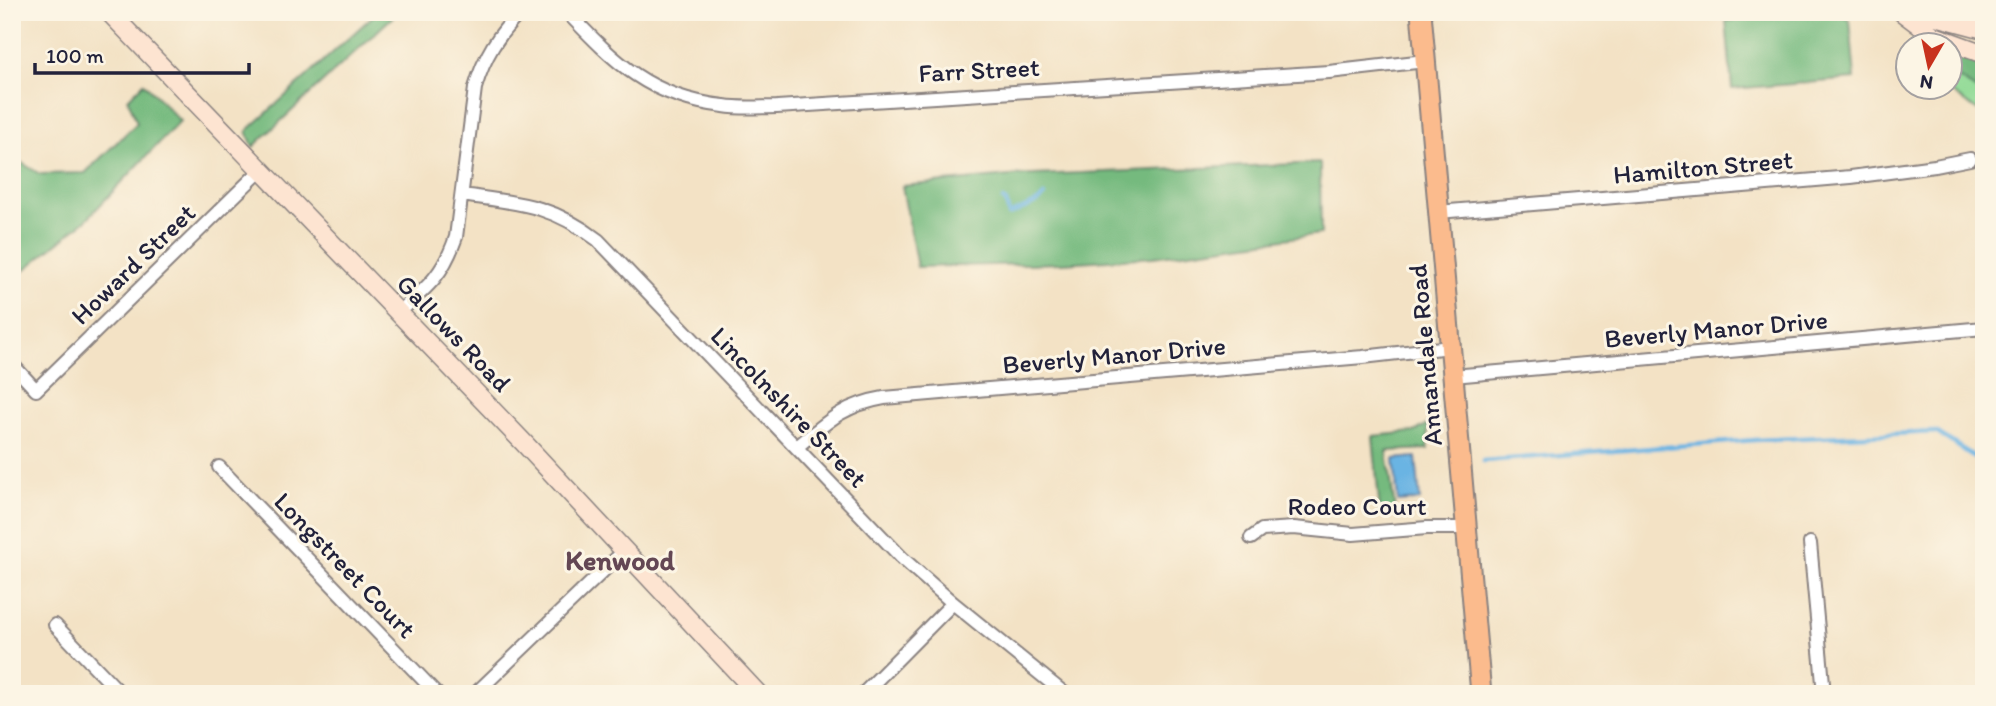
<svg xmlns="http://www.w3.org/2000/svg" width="1996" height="706" font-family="Itim,sans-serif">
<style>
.green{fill:#90da95;stroke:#597e68;stroke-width:2}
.forest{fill:#74ba7e;stroke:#4b6e5c;stroke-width:2}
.water{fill:#6bb4e3;stroke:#466b8f;stroke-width:2}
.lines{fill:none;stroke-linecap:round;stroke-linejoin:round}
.stream{stroke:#6bb4e3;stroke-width:4.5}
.street-casing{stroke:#8a8280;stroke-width:16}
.secondary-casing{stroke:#8a8280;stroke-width:21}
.primary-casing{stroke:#8a8280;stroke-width:23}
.street{stroke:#fff;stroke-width:12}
.secondary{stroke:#fde4d1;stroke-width:18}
.primary{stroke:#fbbb8d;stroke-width:19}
.labels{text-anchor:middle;stroke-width:6;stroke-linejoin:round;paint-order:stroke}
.street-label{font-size:26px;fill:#22223b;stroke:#fcf5e5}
.neighbourhood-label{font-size:28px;font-weight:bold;fill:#644754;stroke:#fcf5e5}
</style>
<rect width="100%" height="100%" fill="#fcf5e5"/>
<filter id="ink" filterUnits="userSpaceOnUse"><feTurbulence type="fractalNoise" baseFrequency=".0143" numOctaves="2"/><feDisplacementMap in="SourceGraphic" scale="14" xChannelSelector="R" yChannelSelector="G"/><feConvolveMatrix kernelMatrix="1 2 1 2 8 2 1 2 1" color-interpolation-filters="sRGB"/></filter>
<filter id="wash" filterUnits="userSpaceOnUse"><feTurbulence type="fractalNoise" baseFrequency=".00686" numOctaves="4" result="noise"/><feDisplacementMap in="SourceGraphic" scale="28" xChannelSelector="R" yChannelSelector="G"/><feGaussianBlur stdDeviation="1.57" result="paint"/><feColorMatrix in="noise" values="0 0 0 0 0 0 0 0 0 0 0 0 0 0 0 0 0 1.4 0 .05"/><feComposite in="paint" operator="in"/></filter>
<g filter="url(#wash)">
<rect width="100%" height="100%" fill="#f3e2c5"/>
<path class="green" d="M1951 73 1984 95V115L1945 88H1951Z"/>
<path class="forest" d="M377 12H398L253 147 247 131Z
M1838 12 1850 20 1855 79 1732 89 1726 21Z
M1951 52 1978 62 1984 65V95L1951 73Z
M144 83 180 121 86 220 12 280V157L40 174 85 173 137 123 128 99Z
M1320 163 1321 234 1153 257 1062 263 917 267 902 186 1009 176Z
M1428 424V449L1387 451 1395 511 1380 513 1373 436 1414 432Z"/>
<path class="water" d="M1416 457 1420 500 1398 502 1394 459Z"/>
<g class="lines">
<path class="stream" d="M1003 200 1006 202 1009 215 1038 202 1044 196
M1483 461 1755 440 1936 432 1970 454 1984 467"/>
</g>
</g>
<g filter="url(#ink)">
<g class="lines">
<g class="street-casing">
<path id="street" d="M567 12C616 63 650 98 724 106 742 109 760 107 777 107L1329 72 1425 61
M462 195C518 203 551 204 598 240L902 558 953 603 1065 694
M1438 212 1851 177 1935 166 1970 159
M398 313C428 287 443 275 456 237L475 88C484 57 498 34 521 12
M12 364 36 390 261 170
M1453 376 1984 328
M797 447C827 422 843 405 884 398L1363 357 1450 347
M219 467 437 694
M1251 538 1262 530 1294 528 1353 534 1427 528H1466
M1810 543 1824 694
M55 625 121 694
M475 694 625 550
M863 694 953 603"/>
</g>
<g class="secondary-casing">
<path id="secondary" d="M109 12 524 443 758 694
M1902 12 1934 36 1984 54
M1921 12 1984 29"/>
</g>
<g class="primary-casing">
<path id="primary" d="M1421 12 1481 694"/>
</g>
<use href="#street" class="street"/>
<use href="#secondary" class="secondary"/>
<use href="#primary" class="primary"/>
</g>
</g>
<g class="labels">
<g class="street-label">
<text transform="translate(979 70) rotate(-3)" y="9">Farr Street</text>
<text transform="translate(1703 167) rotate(-5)" y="9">Hamilton Street</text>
<text transform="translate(133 264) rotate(-44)" y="9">Howard Street</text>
<text transform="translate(1716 329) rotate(-5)" y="9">Beverly Manor Drive</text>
<text transform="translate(454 333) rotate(46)" y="9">Gallows Road</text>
<text transform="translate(1114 355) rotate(-5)" y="9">Beverly Manor Drive</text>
<text transform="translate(1425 355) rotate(-95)" y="9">Annandale Road</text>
<text transform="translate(789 407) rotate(46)" y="9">Lincolnshire Street</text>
<text x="1357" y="515">Rodeo Court</text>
<text transform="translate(345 565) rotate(46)" y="9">Longstreet Court</text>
</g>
<g class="neighbourhood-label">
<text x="620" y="570">Kenwood</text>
</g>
</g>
<rect width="1996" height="706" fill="none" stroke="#fcf5e5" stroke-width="42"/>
<g transform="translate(1929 66) rotate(189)"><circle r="33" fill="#fcf5e5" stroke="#a5a1a1" stroke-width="2"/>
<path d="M0-5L12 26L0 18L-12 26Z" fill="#c8321e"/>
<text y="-10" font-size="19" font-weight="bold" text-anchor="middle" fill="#22223b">N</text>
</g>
<path d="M35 63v10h214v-10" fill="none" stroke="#22223b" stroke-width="3.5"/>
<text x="46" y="63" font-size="21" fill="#22223b" stroke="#fcf5e5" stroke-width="5" paint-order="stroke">100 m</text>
</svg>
